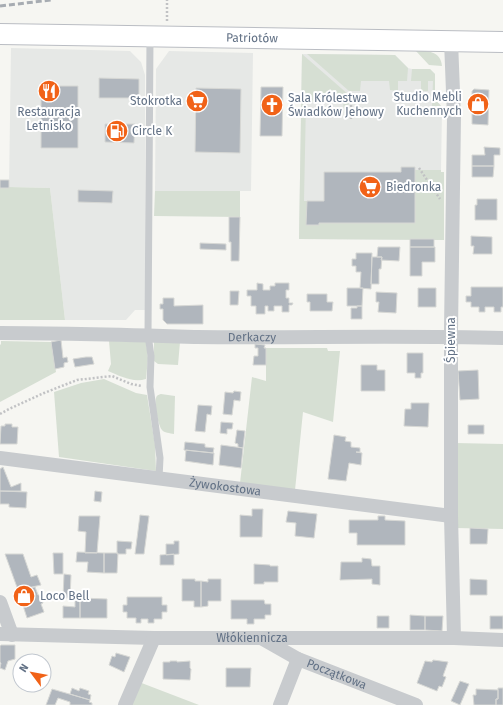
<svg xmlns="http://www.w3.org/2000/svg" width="503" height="705" font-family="'Fira Sans',sans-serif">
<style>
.built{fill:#e6e8e6}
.green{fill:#d6dfd3}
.building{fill:#b0b6bd;stroke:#d7d8d5}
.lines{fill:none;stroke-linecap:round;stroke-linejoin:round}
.secondary-casing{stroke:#babdc3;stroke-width:22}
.path{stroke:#c1c2c4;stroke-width:2.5;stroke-dasharray:2 2;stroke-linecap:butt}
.lane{stroke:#c8cbce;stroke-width:7}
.street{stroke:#c8cbce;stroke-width:14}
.secondary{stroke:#fff;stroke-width:20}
.rail{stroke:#a7acb2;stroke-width:3;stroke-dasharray:6 3;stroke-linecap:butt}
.labels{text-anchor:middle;stroke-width:4;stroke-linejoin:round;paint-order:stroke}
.street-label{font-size:12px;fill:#637286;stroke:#fff}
.poi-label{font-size:12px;fill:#637286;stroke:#fff;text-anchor:start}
</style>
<rect width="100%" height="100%" fill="#f6f6f2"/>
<path class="built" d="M11 48 130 51 141 62 145 75V310H135L126 320H65L50 188 9 187Z
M169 51 253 53 251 191H155L156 69Z
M302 54 395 55 408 68 412 69H430L435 74V99L441 106 442 111 441 170V172H444V240L299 239Z"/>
<path class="green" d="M415 50C427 51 441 51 442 66L429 65Z
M302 54 349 95 348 113H344L343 102H306L304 201H307V225H319V223H415V170H441V172H444V240L299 239Z
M307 54 395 55 408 68 407 81H398V91L390 90 389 81H361L360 91H349Z
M412 69H430L435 74V99L441 106H432L433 81H428V91H421V81H411Z
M9 187 50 188 65 320H0V188Z
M155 191H240V217L154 216Z
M1 341 51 342 56 372 0 402V345L1 344Z
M109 341H146L148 358 146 379C133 383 120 376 108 371L111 364Z
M154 341 180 342 178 365 158 364 154 361Z
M266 348H327L328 351H340L333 422 303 412 295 490 240 483 252 377 266 381Z
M104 379 136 393 147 395 155 445 156 471 59 457 54 392 81 383Z
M161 394 175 396 174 434C170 433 164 433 162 430 158 425 154 404 156 398 157 395 158 395 161 394Z
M455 443 503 444V529L456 528Z
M139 682 199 705H130Z"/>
<path class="building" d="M99 78 139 79V98H99Z
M41 86H78V148H41Z
M261 87H283L282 136H260Z
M196 88 241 89 240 153 195 152Z
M474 89 489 90 488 125 472 124V91Z
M105 124H135L134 143 105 142Z
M484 147 500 148V155H494V166H472V155H485Z
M472 166H494L493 177H472Z
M401 167H415V223H319V225H306L307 201H324V172H401Z
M0 180H9V188H0Z
M78 190 113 191 112 203 78 202Z
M477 199H497V220H475V205H477Z
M229 217H240L239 261H231V242H229Z
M471 236 492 237V254H473L474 246H471Z
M410 239H434V247H410Z
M200 243 226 244V250L200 249Z
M378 247H400L399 261 381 260 382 257H377Z
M410 247H435V262H422V276H410Z
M356 253H372L371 289 360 288 361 272H356V266H352V259H356Z
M372 257H382L381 269H379V284H371Z
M257 283 263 284V290H270V286H275V283H289V290H286V298H289V303H293L292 305H289V312H282V306H274V311H268V306H265V314H256V306H251V296H247V290H257Z
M471 287H503V307H501V312H494V307H485V312H479V307H471V302H466V296H471Z
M347 288H363L362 306H347Z
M418 288H436V307H418Z
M230 291H239L238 305H230Z
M376 292 397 293 396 313 378 312 379 302H376Z
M307 294H327V302H333L332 311H310V302H307Z
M163 298H174V306L203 305V324H167L163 320V309H160V304H163Z
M357 306H362V319H351V308H357Z
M61 340 63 358 67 357 68 362 64 363V367L55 369 51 342Z
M255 344 265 345 264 348H266V365H253L254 356H258V348H255Z
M407 353H423V373H421V378H415V373H407Z
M86 357H92L94 364 75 367 73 359Z
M361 365H377V370H385V391H361Z
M478 370 479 399 460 400 458 371Z
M234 391 241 392 240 401 234 400 232 415 223 414 225 392 233 393Z
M411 403H429L428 427 404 426 405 409H411Z
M198 405 212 406 211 415 207 414 205 432 195 431Z
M221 422 233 423 232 429H227V434L220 433Z
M5 424H12V427H18L17 444H0L1 426H5Z
M468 425H484V434H468Z
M237 430 245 431 243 448 238 447V444L235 443Z
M334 435 346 437 345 441 351 442V447L360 448V452H356L362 453 361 465 349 463 346 481 328 479Z
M185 442 205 444V447L214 448 213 453 184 450Z
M221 445 243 448 241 468 219 465Z
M186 450 214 453 213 465 185 461Z
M3 467 11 487 21 483V491H0V469Z
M0 491 27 492 26 508 9 507V504H0Z
M95 491 102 492 101 502 94 501Z
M252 509H263L262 537H240V515L252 516Z
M288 511 317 514 314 538 295 536 296 523 286 522Z
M140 515 149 516 144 554H135Z
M79 516H100L97 553H85L86 532 78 531Z
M378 516H385V520L405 521V545H357V533H349V520H378Z
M470 528 488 529 487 544H470Z
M117 541 132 542 131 549H126V554H117Z
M174 541H179V554L166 555V544H174Z
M77 552 104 553V573L87 572 88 562H76Z
M53 553H63V574H54Z
M104 553H118L117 573H104Z
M5 554H23L31 577 37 575 41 585 18 590Z
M174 554V565H160V555Z
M362 558 371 559 372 566H380V585L372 584V579L340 580 341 562H362Z
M254 564 270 565V566H278V582H264V584H254Z
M64 574 71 575 70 598H63Z
M182 579H195V581H201V607H194V601H182Z
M208 579H221V601H208V606L201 607V581L208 582Z
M470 579 487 580V595H470Z
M35 587 38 595H40L43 603 41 604 44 612 27 618 18 590Z
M127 597H162V605H167V612H162V619H154V623H148V619H141V623H136V618H127V612H123V605H127Z
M75 598H80V618H63V606L75 607Z
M80 598 107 599V618H80Z
M231 600H264L265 604H271V615H265V619H254V624H247V619H231Z
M410 615 425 616V630H410Z
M377 616H389V628H377Z
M425 616H443L442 631 425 630Z
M490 616H503V629H490Z
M1 645H15V659L8 661 5 670 0 668 1 663 0 662V646Z
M116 653 130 657 124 672 109 665 112 656 115 657Z
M433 660 448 662 443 676 446 677 442 687 439 686 437 691 417 683 425 661 432 662Z
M170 661H177V662L190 661V668L191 669 190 680 163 679V662H170Z
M226 668H251L250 687H226Z
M460 681 469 684 460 705 451 701Z
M72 688 79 691 80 688 89 691 88 694 91 695 90 700 70 694Z
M498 688H503V705H496V699H498Z
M52 689 90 700 89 702 92 703V705H70V702L58 698 55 705H46Z
M476 689 498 690V699H496V705H474L473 695H476Z"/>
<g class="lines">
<g class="secondary-casing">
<g id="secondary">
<path id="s5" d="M0 34 503 42"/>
</g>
</g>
<path class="path" d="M167 21V0
M351 119V96
M419 168 440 199
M0 414 9 409 44 393 77 380 112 376 131 384 142 386"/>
<path class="lane" d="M150 37 148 335 151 356 150 387 160 458 159 478"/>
<g class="street">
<path d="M451 41 454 117 451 330V516L454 638"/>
<path id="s1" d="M0 333C66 333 131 335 197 337 299 338 401 335 503 338"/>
<path id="s2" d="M0 458 451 516"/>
<path d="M0 602 12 635"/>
<path id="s3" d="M0 634 154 638H454L503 640"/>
<path id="s4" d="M261 638 298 659 416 705"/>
<path d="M125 705 154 638"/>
<path d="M280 705 298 659"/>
</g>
<use href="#secondary" class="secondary"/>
<path class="rail" d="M0 6 51 0"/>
</g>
<defs>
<g id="restaurant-disc" transform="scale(1.15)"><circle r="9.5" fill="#f16217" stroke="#fff"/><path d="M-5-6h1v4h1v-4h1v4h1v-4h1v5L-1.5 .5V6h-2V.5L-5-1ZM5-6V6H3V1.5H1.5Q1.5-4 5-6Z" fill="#fff"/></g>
<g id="supermarket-disc" transform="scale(1.15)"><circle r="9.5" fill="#f16217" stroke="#fff"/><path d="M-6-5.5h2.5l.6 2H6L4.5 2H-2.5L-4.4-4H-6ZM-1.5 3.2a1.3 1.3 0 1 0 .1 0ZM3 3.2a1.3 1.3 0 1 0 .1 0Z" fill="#fff"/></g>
<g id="shop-disc" transform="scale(1.15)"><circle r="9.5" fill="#f16217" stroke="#fff"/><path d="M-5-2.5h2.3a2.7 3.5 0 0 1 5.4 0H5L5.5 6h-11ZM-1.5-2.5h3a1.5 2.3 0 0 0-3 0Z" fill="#fff"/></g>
<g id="church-disc" transform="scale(1.15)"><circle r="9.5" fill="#f16217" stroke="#fff"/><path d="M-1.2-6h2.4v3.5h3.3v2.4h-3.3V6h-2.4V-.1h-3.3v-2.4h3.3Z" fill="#fff"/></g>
<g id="fuel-disc" transform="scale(1.15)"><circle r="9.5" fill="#f16217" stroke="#fff"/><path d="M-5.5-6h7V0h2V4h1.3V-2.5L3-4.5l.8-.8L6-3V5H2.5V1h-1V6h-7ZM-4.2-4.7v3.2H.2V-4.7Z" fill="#fff"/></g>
</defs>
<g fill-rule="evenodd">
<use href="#restaurant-disc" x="49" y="91"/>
<use href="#supermarket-disc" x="197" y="101"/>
<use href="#shop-disc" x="478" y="104"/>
<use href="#church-disc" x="272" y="105"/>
<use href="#fuel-disc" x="117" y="131"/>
<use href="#supermarket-disc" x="370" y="187"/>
<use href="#shop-disc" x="24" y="596"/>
</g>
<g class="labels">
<g class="street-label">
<text dy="4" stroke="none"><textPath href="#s5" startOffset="252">Patriotów</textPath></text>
<text dy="4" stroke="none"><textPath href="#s1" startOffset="252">Derkaczy</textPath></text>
<text transform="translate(451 340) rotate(-90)" y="4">Śpiewna</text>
<text dy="4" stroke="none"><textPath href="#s2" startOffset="227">Żywokostowa</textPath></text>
<text dy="4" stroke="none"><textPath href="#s3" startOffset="252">Włókiennicza</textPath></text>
<text dy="4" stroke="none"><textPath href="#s4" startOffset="84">Początkowa</textPath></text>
</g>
<g class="poi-label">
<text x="462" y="101" text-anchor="end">Studio Mebli<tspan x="462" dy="14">Kuchennych</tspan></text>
<text x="288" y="102">Sala Królestwa<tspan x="288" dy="14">Świadków Jehowy</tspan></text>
<text x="182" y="105" text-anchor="end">Stokrotka</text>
<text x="49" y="116" text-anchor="middle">Restauracja<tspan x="49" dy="14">Letnisko</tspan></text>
<text x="132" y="135">Circle K</text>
<text x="386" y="191">Biedronka</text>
<text x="40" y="600">Loco Bell</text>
</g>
</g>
<g transform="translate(32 673) rotate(302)"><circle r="19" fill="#ffffff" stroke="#c1c7cf"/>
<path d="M0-3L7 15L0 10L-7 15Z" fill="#f16217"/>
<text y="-6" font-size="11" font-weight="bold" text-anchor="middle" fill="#637286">N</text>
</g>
</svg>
